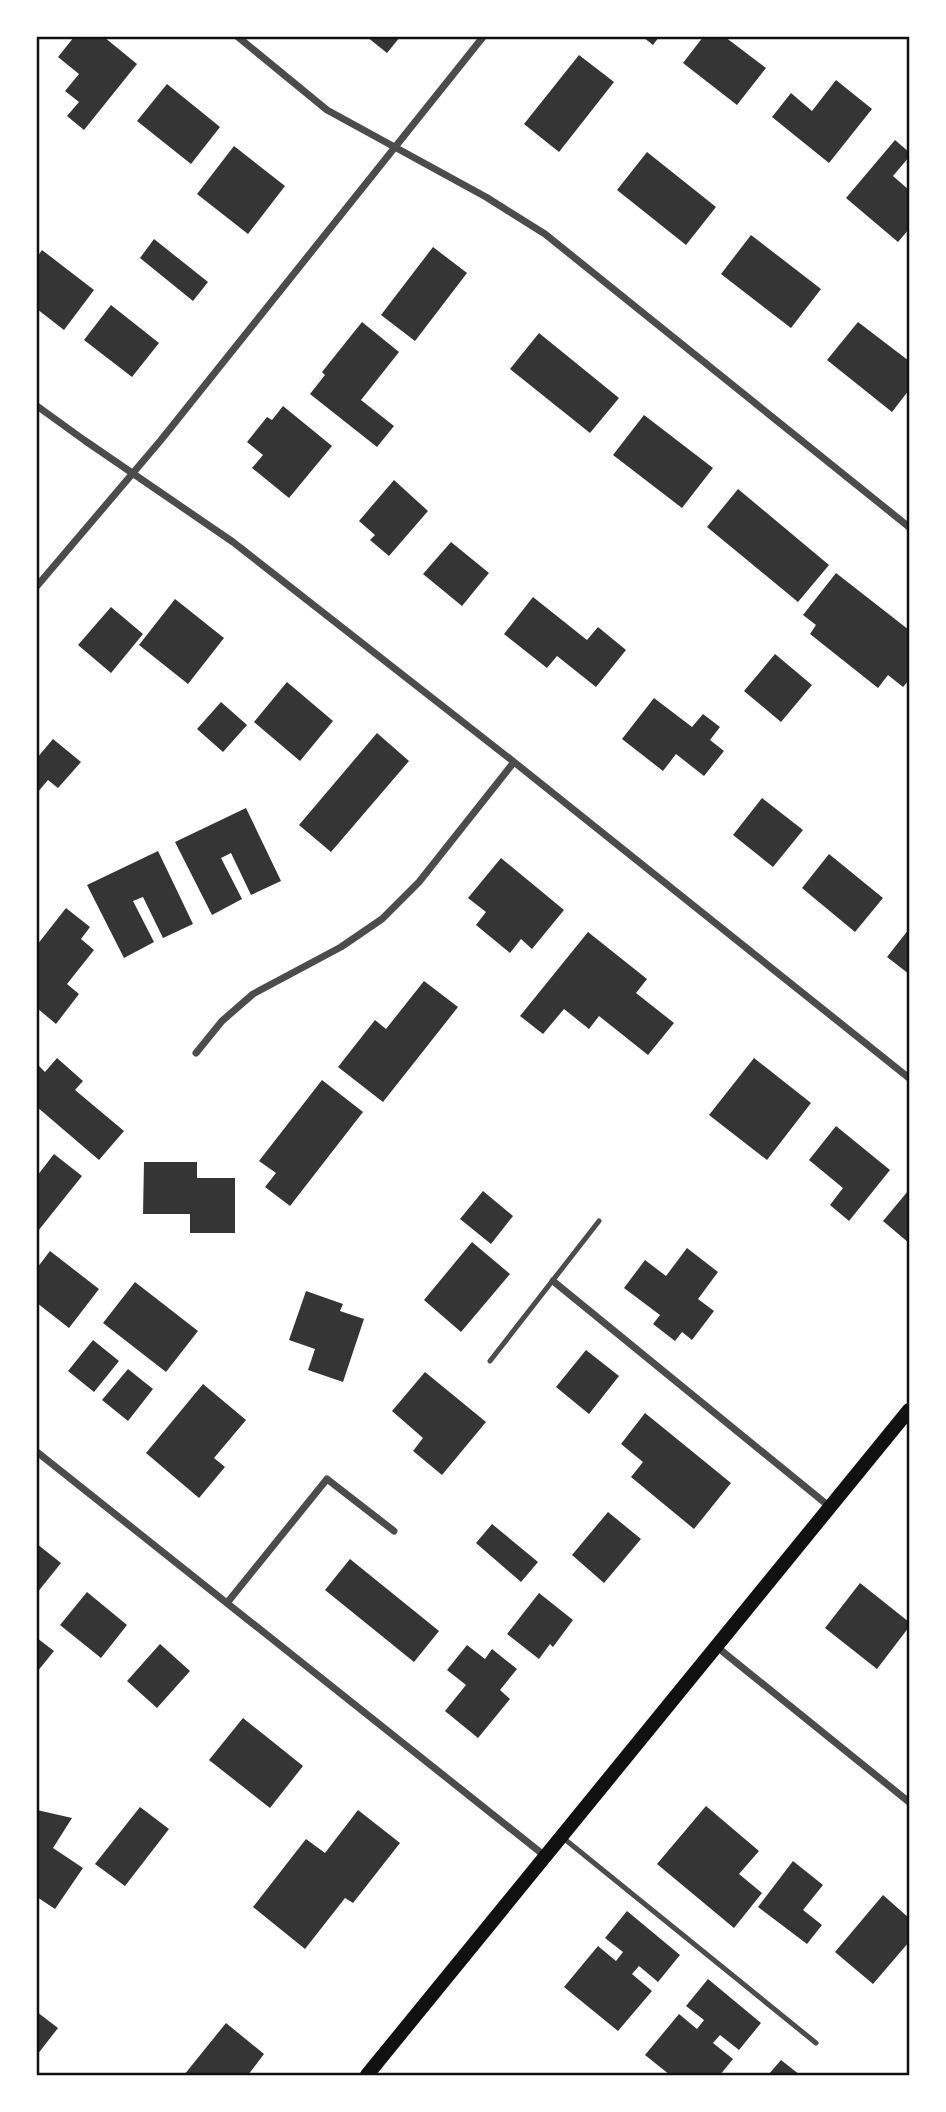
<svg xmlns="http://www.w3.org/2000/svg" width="946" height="2112" font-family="'Open Sans',sans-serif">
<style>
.building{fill:#353535}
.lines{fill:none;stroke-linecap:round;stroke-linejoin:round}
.service{stroke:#4c4c4c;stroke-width:5}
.minor{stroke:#4c4c4c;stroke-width:7}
.secondary{stroke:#111;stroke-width:14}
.neatline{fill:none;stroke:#111;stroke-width:2.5}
</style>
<rect width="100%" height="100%" fill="#fff"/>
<path class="building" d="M74 37H104L137 64 84 130 67 116 79 102 65 91 79 74 58 57Z
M367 37H400L387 53Z
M643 37H659L653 45Z
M703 37H725L766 68 737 105 683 63Z
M579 55 614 82 559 152 524 124Z
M836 80 872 109 829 163 772 117 791 93 812 111Z
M167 84 220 127 191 164 137 121Z
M895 140 909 152V157L893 176 909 190V229L898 242 846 198Z
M234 146 285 186 248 234 197 194Z
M647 152 716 207 686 245 617 190Z
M751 235 821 289 791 328 721 274Z
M154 239 208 282 193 301 140 258Z
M433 247 467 273 415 341 381 315Z
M42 250 94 290 64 330 37 309V257Z
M111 305 159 343 132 377 84 340Z
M362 322 399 352 361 400 394 426 377 447 310 394 325 375 322 372Z
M858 322 909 361V390L892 412 827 360Z
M539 333 619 398 590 433 510 369Z
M283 406 332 446 289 498 252 468 263 455 247 442 267 417 272 420Z
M644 415 713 468 682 508 613 455Z
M394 480 428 511 389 556 370 540 375 535 359 521Z
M738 489 829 565 798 602 707 527Z
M451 542 489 573 462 606 423 574Z
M836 573 909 630V680L903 687 888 675 878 688 810 634 816 625 803 615Z
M533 597 587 640 598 627 626 650 596 687 557 656 547 668 504 634Z
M175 599 224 638 188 684 139 645Z
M111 607 143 634 111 673 78 645Z
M775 654 812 685 781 722 744 691Z
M287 682 333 721 300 761 254 722Z
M654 698 692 727 703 714 720 727 710 740 724 751 704 776 676 754 663 771 622 739Z
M221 702 247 725 223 752 197 729Z
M377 733 409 761 331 852 299 825Z
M53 739 81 762 58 788 48 780 37 793V758Z
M762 798 803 830 773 867 733 835Z
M246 808 281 881 251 895 231 853 221 858 242 899 212 915 175 842Z
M158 851 193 924 163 938 143 897 133 901 154 942 124 958 87 885Z
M829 854 883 898 855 932 802 888Z
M501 858 564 910 532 949 521 939 510 953 476 925 486 912 468 898Z
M66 908 90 927 81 939 94 950 67 984 79 994 56 1024 37 1008V965L38 963 37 962V945Z
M909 929V974L887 957Z
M588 932 647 979 636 993 674 1023 648 1055 599 1016 589 1029 564 1009 543 1034 520 1016Z
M424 981 458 1007 383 1102 338 1067 375 1020 386 1029Z
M57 1058 83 1081 75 1090 124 1131 99 1160 37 1107V1064L45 1072Z
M754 1058 811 1103 767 1160 709 1115Z
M322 1080 363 1112 290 1206 265 1187 276 1173 259 1161Z
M836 1126 890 1170 849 1221 830 1205 843 1188 809 1160Z
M54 1154 82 1176 38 1231 37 1230V1176Z
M144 1162H197V1178H235V1233H190V1214H143Z
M483 1191 513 1216 491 1244 460 1219Z
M908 1191 909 1192V1243L883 1221Z
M472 1242 510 1274 461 1332 424 1300Z
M687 1248 718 1272 698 1299 714 1311 692 1340 682 1332 675 1341 653 1324 660 1315 624 1288 645 1260 666 1276Z
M50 1251 99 1289 69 1328 37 1303V1268Z
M135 1282 198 1331 166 1372 103 1323Z
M306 1291 343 1304 340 1311 364 1319 343 1382 308 1370 315 1349 289 1340Z
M93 1340 119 1361 94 1392 68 1371Z
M586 1350 619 1376 589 1414 556 1387Z
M128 1369 153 1389 128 1421 102 1400Z
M425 1372 486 1422 442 1475 413 1451 423 1438 392 1411Z
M203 1384 246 1420 214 1458 225 1467 199 1498 146 1453Z
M645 1413 731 1483 694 1529 631 1477 643 1462 621 1444Z
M608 1512 641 1539 604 1583 572 1555Z
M492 1524 538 1562 521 1582 476 1543Z
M37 1544 61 1563 37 1593Z
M350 1559 439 1631 414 1662 325 1590Z
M860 1583 909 1622V1627L877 1669 825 1628Z
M87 1592 127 1625 101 1658 60 1625Z
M539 1593 573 1620 553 1647 550 1644 539 1659 507 1634Z
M37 1638 54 1651 37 1672Z
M160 1644 190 1671 157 1708 127 1681Z
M467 1645 485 1659 492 1649 517 1669 500 1690 510 1699 478 1738 445 1711 466 1685 447 1670Z
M243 1718 303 1766 270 1808 209 1760Z
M706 1806 759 1851 739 1874 762 1893 734 1928 657 1864Z
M140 1807 169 1829 125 1886 95 1864Z
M37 1810 72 1818 53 1848 83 1868 55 1909 37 1897Z
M358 1810 400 1843 353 1903 345 1898 305 1949 253 1907 306 1839 325 1853Z
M793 1861 823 1885 803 1910 822 1925 807 1944 758 1907Z
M883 1895 909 1918V1942L873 1984 835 1952Z
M627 1911 680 1955 658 1982 639 1966 632 1974 652 1991 618 2031 564 1987 598 1946 616 1961 623 1952 605 1938Z
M708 1979 761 2023 739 2050 720 2035 713 2043 733 2059 720 2075H670L645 2055 679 2014 697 2029 704 2020 686 2006Z
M37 2012 58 2028 37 2055Z
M226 2023 264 2054 248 2075H184Z
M781 2060 800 2075H768Z"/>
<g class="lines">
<path class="service" d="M490 1361 599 1221
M562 1837 816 2043"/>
<path class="minor" d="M238 37 327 110 486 197 545 234 909 527
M37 406 84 440 233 542 514 762 909 1078
M37 586 161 440 483 37
M196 1053 222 1021 253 994 341 947 382 919 419 882 514 762
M553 1281 830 1507
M37 1452 545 1856
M227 1603 327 1479 394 1531
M717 1647 909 1802"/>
<path class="secondary" d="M367 2075 909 1410"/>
</g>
<rect width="946" height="2112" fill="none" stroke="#ffffff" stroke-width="77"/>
<rect x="38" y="38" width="870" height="2036" class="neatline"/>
</svg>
